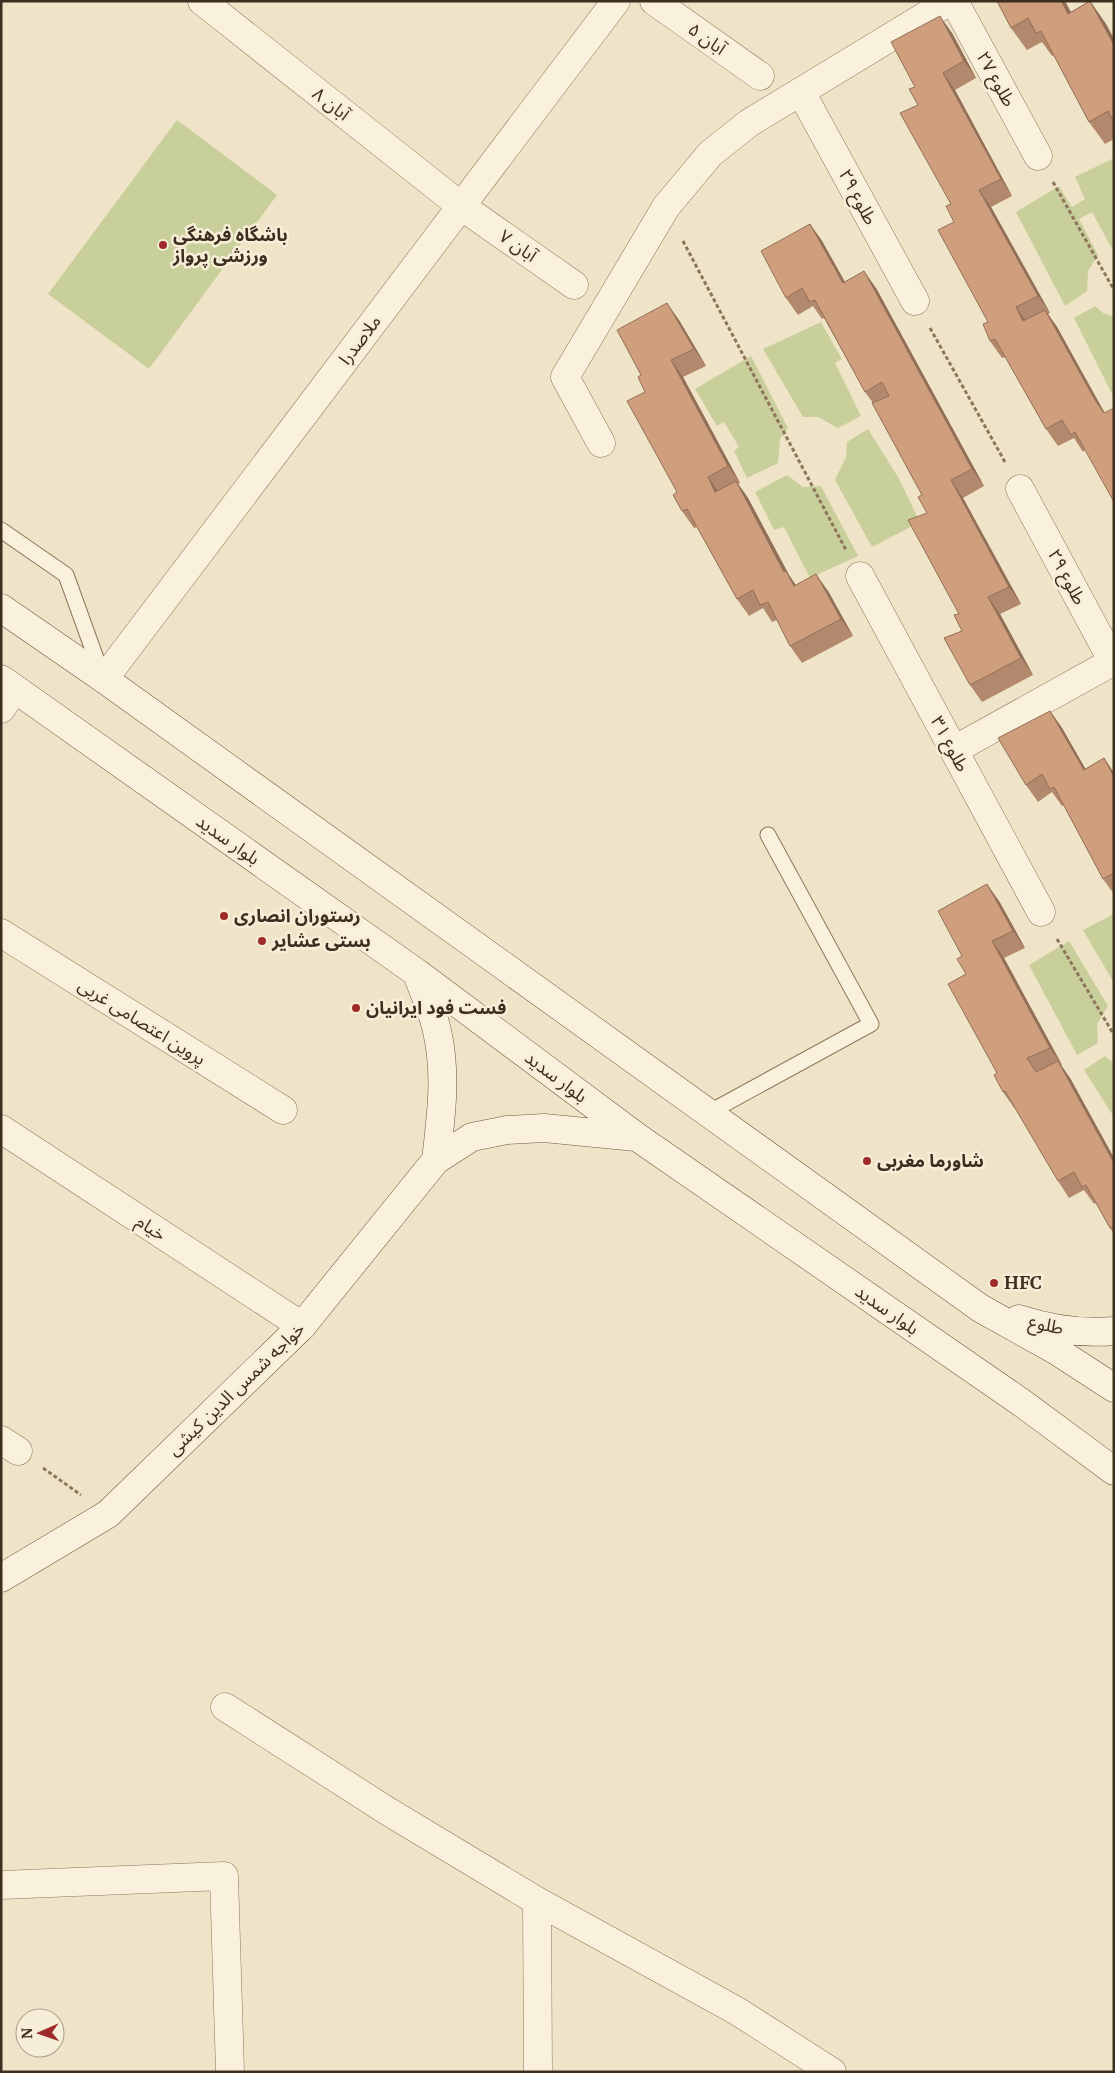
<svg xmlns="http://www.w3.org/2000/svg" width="1115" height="2073" font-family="Merriweather,'Noto Sans Arabic',serif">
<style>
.green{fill:#c9cf9b}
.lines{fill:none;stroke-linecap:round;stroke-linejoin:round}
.lane-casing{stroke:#8d765c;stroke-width:17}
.street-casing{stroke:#8d765c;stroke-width:29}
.secondary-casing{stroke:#6f573f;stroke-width:29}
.path{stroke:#8d765c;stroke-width:3;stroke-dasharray:4 2.5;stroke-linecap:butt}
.lane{stroke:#faf1dc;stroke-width:15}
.street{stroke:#faf1dc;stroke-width:28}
.secondary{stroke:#faf1dc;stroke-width:28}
.wall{fill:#b2896c}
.shaded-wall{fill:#916f58}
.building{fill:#cf9f7d;stroke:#916f58}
.poi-dot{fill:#9e2a2b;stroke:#f7eed8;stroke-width:2}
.labels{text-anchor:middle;stroke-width:5;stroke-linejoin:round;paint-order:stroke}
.street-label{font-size:18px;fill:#3d2e20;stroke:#f7eed8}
.poi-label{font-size:18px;font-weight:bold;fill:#3d2e20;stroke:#f7eed8;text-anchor:start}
</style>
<rect width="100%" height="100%" fill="#f0e4c8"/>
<path class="green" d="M177 120 277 195 149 369 48 294Z
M1114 158V247H1111L1092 212 1079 219 1098 255 1088 271 1087 291 1065 306 1016 212 1059 186 1072 207 1085 199 1075 177Z
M1095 306 1103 313 1114 317V398L1074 318Z
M821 322 842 359 835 363 861 416 838 428 818 417H803L763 349Z
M751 356 788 428 780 439 778 463 747 478 734 451 739 447 724 422 717 426 695 389Z
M868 429 898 477 920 522 872 547 835 480 846 457 847 442Z
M787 475 803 487 821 486 858 556 810 578 784 527 774 530 755 492Z
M1114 914V983L1083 930Z
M1069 941 1108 1006 1097 1024 1098 1043 1077 1055 1029 965Z
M1105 1056 1114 1063V1117L1084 1070Z"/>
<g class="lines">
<g class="lane-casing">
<path id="lane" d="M1 530 66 575 102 675
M708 1113 871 1024 768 835"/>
</g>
<g class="street-casing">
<path id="street" d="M202 1 461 206 574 285
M654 1 760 76
M954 1 1038 156
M801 92 915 301
M601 443 565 377 666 207 710 154 749 123 950 1
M1020 489 1114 664
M860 576 1041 912
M104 679 616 1
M1 709 15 689
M954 750 1114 661
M1 933 283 1110
M1 1129 302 1326
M1 1440 18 1451
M225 1707 389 1812 537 1901 737 2011 832 2072
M1 1885 224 1876 230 2072
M537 1901 538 2072"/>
</g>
<g class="secondary-casing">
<path id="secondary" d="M1 608 104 679 980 1308 1057 1351 1114 1388
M1 679 417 973 637 1137 1022 1403 1114 1471
M417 973C423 992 433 1011 437 1031 447 1074 441 1117 436 1160
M1019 1319C1050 1329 1082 1334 1114 1331
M1 1578 108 1514 302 1326 436 1160 472 1137 507 1130 544 1128 636 1137"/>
</g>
<path class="path" d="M1053 182 1114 290
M683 241 846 550
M930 328 1005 462
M1057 939 1114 1035
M43 1468 81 1495"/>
<use href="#lane" class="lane"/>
<use href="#street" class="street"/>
<use href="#secondary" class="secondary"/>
</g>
<path class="wall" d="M997 1 1071 12 1090 1 1106 24 1114 39V139L1105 144 1089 122 1054 55 1052 56 1042 42 1027 50 1011 28Z
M952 33 976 78 955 90 1012 196 991 207 1050 313 1048 314 1057 327 1105 413 1085 450 1083 452 1074 438 1058 446 1046 429 1006 357 1002 358 990 341 988 322 954 222 951 204 918 105 915 87Z
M810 224 822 241 845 282 876 288 984 486 963 498 1021 604 1000 614 1033 675 982 702 970 685 962 631 959 614 927 513 922 495 873 403 865 392 824 318 822 319 813 306 798 315 786 298Z
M679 320 706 366 683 377 740 483 738 484 748 498 789 575 795 585 828 591 853 636 802 663 790 646 777 620 772 622 763 608 749 616 737 599 697 527 694 528 682 511 677 492 645 392 641 375Z
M1050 711 1062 728 1085 769 1104 758 1114 773V894L1103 879 1064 805 1062 806 1052 792 1038 802 1026 785Z
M999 901 1025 948 1004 958 1062 1065H1061L1070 1078 1114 1158V1234L1110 1228 1096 1203 1094 1204 1084 1190 1069 1198 1058 1181 1016 1108 1015 1109 1003 1092 997 1073 966 974 962 956Z"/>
<path class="shaded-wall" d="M1061 1H1065L1084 36 1068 14Z
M1090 1 1106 24 1114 39V45Z
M940 16 952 33 976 78 964 61Z
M943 73 955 90 1012 196 1001 179Z
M979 190 991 207 1050 313 1038 296Z
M810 224 822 241 855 300 843 283Z
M864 271 876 288 984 486 972 469Z
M667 303 679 320 706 366 694 349Z
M1016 307 1028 324 1023 321Z
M1045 310 1057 327 1107 418 1095 400Z
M671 360 683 377 740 483 728 466Z
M708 477 720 494 715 492Z
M951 480 963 498 1021 604 1009 587Z
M736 481 748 498 789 575 798 588 796 589 784 572Z
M816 574 828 591 853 636 841 619Z
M988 597 1000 614 1033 675 1021 658Z
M1050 711 1062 728 1096 787 1084 770Z
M1104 758 1114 773V777Z
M987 884 999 901 1025 948 1013 931Z
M992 941 1004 958 1062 1065 1050 1048Z
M1058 1061 1070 1078 1114 1158V1163Z"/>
<path class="building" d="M997 1H1061L1068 14 1090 1 1114 45V122L1108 111 1089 122 1041 31 1036 33 1028 18 1011 28Z
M940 16 964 61 943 73 1001 179 979 190 1038 296 1016 307 1023 321 1045 310 1095 400 1104 413 1114 408V502L1075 432 1071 435 1062 420 1046 429 995 339 990 341 983 324 988 322 938 230 954 222 946 206 951 204 900 113 918 105 909 89 915 87 891 42Z
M810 224 843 283 864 271 972 469 951 480 1009 587 988 597 1021 658 970 685 944 638 962 631 954 615 959 614 908 520 927 513 918 497 922 495 872 403 889 396 882 382 865 392 815 300 810 302 802 288 786 298 761 251Z
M667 303 694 349 671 360 728 466 708 477 715 492 736 481 784 572 786 571 794 586 816 574 841 619 790 646 768 602 760 605 753 590 737 599 687 509 682 511 673 495 677 492 627 401 645 392 638 377 641 375 617 330Z
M1050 711 1084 770 1104 758 1114 777V873L1103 879 1054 787 1050 789 1042 774 1026 785 998 738Z
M987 884 1013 931 992 941 1050 1048 1027 1058 1036 1072 1058 1061 1114 1163V1226L1110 1228 1086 1185 1082 1187 1074 1172 1058 1181 1005 1091 1003 1092 994 1075 997 1073 948 984 966 974 957 959 962 956 938 911Z"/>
<g class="poi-dot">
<circle cx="163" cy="245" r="5"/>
<circle cx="224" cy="916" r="5"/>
<circle cx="262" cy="941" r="5"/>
<circle cx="356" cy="1008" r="5"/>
<circle cx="867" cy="1161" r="5"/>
<circle cx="994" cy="1283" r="5"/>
</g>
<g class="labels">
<g class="street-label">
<text transform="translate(707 39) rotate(35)" y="6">آبان ۵</text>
<text transform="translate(996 79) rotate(61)" y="6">طلوع ۲۷</text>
<text transform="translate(331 104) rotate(38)" y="6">آبان ۸</text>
<text transform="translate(858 197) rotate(62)" y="6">طلوع ۲۹</text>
<text transform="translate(518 246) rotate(35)" y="6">آبان ۷</text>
<text transform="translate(360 340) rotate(-53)" y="6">ملاصدرا</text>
<text transform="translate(1067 577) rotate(62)" y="6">طلوع ۲۹</text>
<text transform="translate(950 744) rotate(62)" y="6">طلوع ۳۱</text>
<text transform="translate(228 840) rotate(35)" y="6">بلوار سدید</text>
<text transform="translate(142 1022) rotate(32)" y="6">پروین اعتصامی غربی</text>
<text transform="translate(556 1077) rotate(37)" y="6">بلوار سدید</text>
<text transform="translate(151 1228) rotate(33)" y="6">خیام</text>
<text transform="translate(887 1310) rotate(35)" y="6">بلوار سدید</text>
<text transform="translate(1046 1325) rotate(12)" y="6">طلوع</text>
<text transform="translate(236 1389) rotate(-44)" y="6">خواجه شمس الدين كيشی</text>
</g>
<g class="poi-label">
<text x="173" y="241">باشگاه فرهنگی<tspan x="173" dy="21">ورزشی پرواز</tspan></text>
<text x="234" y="922">رستوران انصاری</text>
<text x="272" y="947">بستی عشایر</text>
<text x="366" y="1014">فست فود ایرانیان</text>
<text x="877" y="1167">شاورما مغربی</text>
<text x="1004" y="1289">HFC</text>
</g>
</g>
<rect width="1115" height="2073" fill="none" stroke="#3d2e20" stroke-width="5"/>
<g transform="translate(40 2033) rotate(268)"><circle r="24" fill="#f7eed8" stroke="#ada18e"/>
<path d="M0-4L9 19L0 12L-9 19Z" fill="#9e2a2b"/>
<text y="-8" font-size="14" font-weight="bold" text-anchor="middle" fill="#3d2e20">N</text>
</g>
</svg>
